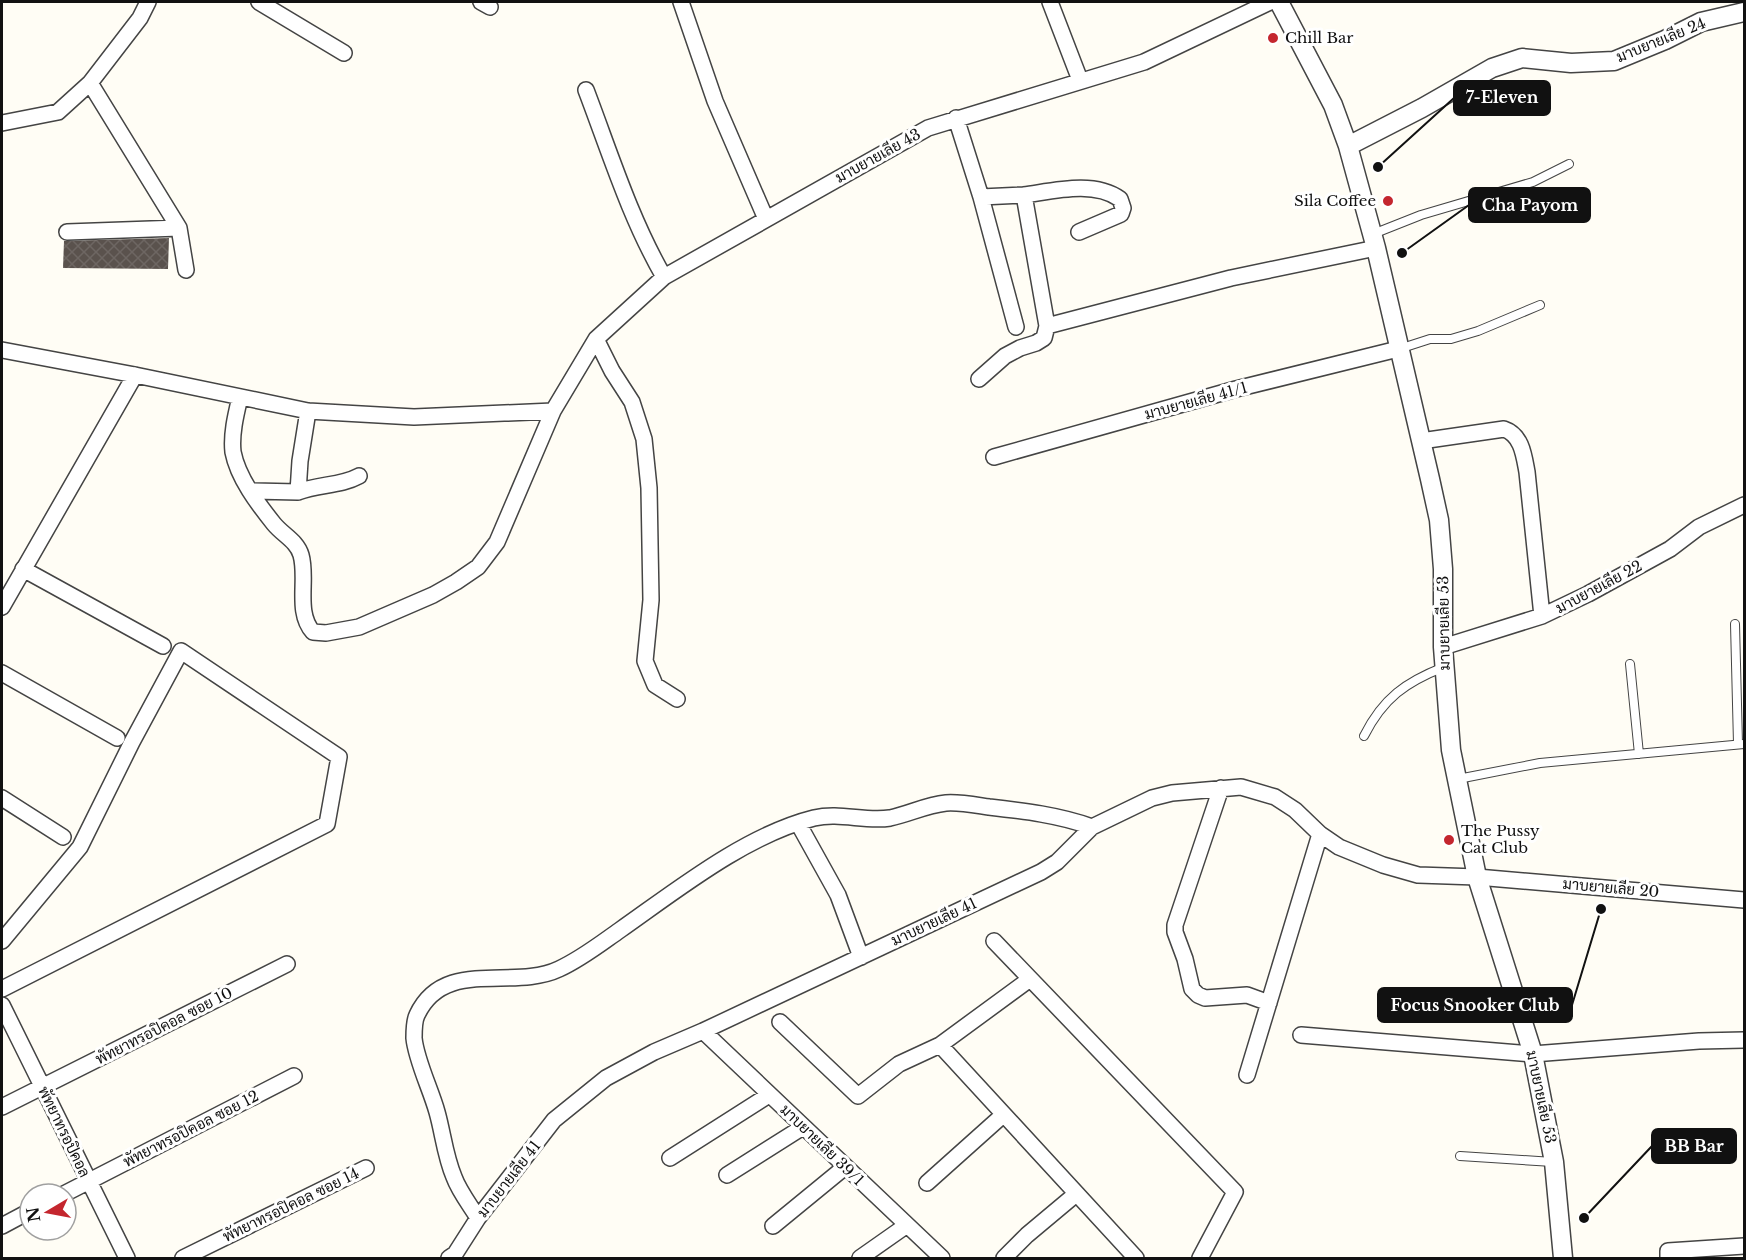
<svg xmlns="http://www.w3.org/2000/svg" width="1746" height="1260" font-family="'Libre Baskerville',Sarabun,serif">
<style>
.building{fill:url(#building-cross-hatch)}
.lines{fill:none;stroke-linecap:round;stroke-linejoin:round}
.service-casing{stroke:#444;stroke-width:10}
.minor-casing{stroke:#444;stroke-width:18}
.tertiary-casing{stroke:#444;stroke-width:21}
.service{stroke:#fff;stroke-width:8}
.minor{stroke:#fff;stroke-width:15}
.tertiary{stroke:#fff;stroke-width:18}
.poi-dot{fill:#c4262e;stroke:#fff;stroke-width:2}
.labels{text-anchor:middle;stroke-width:6;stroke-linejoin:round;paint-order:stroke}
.poi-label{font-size:15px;fill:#111;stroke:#fff;text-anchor:start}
.street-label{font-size:15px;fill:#111;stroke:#fff}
.leader{fill:none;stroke:#111;stroke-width:2}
.callout-dot{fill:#111;stroke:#fff;stroke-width:2}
.callout{fill:#111;stroke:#111;stroke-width:2}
.callout-label{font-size:16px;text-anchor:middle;font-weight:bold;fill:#fff}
</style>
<defs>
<pattern id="building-cross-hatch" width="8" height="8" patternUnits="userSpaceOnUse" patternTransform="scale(1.5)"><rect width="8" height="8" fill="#5a524d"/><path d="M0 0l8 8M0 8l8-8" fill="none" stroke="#6d6662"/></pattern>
</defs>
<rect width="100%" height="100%" fill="#fffdf5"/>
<path class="building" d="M169 238 168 269 63 268 64 241Z"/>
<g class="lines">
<g class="service-casing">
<path id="service" d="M1373 234 1421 215 1533 182 1569 164
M1399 349 1430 339H1451L1478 331 1540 305
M1735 624 1738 744
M1630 664 1639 754
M1364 736C1383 698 1406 682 1444 667
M1458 779 1540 763 1744 744
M1460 1156 1553 1162"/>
</g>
<g class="minor-casing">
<path id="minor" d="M259 2 344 53
M481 2 490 7
M681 2 715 101 766 219
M1050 2 1080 80
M90 83 179 228 186 270
M586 90C610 153 630 218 664 277
M956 118 981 197 1016 327
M2 123 58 112 90 83 140 18 148 2
M1024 195C1053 191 1094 180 1120 199L1123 208 1121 214 1079 232
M67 232 179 228
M1047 326 1231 278 1376 248
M596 339 612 371 632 402 644 439 649 488 651 600 645 661 655 685 677 699
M2 350 135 375 308 411 414 417 553 411
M979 379 1005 356 1020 348 1036 343 1044 338 1047 326 1024 195 981 197
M240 397C236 414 231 434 233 452 238 478 258 504 274 524 283 535 297 541 301 555 308 579 295 612 313 632L326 633 359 627 433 595 456 582 478 567 497 542 553 411 596 339 664 277 928 128 1144 62 1270 2
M1421 441 1504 429C1522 435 1524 456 1527 472L1542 616
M994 457 1236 389 1398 349
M250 491 298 492 300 461 308 411
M298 492C318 484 341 486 359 476
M23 569 163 646
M2 607 135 375
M1443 647 1542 616 1588 594 1670 549 1699 527 1744 505
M2 673 117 738
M1221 788 1175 925V932L1185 959 1192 989 1198 995 1205 998 1247 995 1269 1003
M2 798 63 837
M798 823 838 895 861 957
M2 941 80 847 132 742 181 651 339 757 327 824 2 989
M994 941 1235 1192 1200 1258
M2 1005 127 1258
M780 1022 858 1096 899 1064 940 1045 1030 979
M703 1031 942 1258
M1301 1035 1533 1054 1699 1041 1744 1040
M940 1045 1136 1258
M1247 1075 1320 834
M2 1107 287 964
M670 1158 769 1095
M727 1175 803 1127
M927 1183 1003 1115
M64 1194 294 1076
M478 1218C470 1205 459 1191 454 1177 445 1156 443 1133 437 1112 431 1090 416 1060 414 1038 414 1032 414 1021 417 1015 444 957 513 991 559 969 581 959 600 944 620 930 677 890 746 835 814 818 840 812 865 822 890 818 909 814 926 805 946 803 960 802 975 805 989 807 1024 811 1059 815 1092 827
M2 1226 30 1211
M773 1226 845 1167
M183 1258 366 1168
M449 1258 455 1254 478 1218 554 1120 606 1078 654 1052 703 1031 1041 872 1057 862 1092 827 1152 798 1172 793 1241 787 1275 797 1295 810 1320 834 1339 847 1383 865 1418 875 1477 877 1744 900
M860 1258 907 1225
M1004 1258 1027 1235 1076 1194
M1668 1258V1251L1744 1246"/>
</g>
<g class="tertiary-casing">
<path id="tertiary" d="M1279 2 1333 105 1348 146 1376 248 1430 479 1439 520 1443 569V647L1451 750 1477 877 1533 1054 1554 1162 1563 1258
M1348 146 1422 108 1492 68 1522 58 1571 63 1614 61 1665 40 1701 22 1744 12"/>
</g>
<use href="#service" class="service"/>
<use href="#minor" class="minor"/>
<use href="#tertiary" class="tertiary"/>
</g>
<g class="poi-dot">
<circle cx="1273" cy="38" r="6"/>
<circle cx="1388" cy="201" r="6"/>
<circle cx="1449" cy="840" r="6"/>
</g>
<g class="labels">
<g class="poi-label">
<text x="1285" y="43">Chill Bar</text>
<text x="1376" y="206" text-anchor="end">Sila Coffee</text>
<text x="1461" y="836">The Pussy<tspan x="1461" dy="17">Cat Club</tspan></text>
</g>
<g class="street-label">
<text transform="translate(1661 40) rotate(-22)" y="5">มาบยายเลีย 24</text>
<text transform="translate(878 156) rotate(-29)" y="5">มาบยายเลีย 43</text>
<text transform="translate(1196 401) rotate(-15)" y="5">มาบยายเลีย 41/1</text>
<text transform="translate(1599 587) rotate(-28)" y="5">มาบยายเลีย 22</text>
<text transform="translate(1444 623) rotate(-91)" y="5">มาบยายเลีย 53</text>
<text transform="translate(1611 888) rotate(5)" y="5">มาบยายเลีย 20</text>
<text transform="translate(934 922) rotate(-25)" y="5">มาบยายเลีย 41</text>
<text transform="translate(164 1026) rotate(-27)" y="5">พัทยาทรอปิคอล ซอย 10</text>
<text transform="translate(1541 1097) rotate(78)" y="5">มาบยายเลีย 53</text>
<text transform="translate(191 1129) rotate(-27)" y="5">พัทยาทรอปิคอล ซอย 12</text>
<text transform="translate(64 1132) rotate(64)" y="5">พัทยาทรอปิคอล</text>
<text transform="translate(822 1145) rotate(44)" y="5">มาบยายเลีย 39/1</text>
<text transform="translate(509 1179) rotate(-52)" y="5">มาบยายเลีย 41</text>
<text transform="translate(291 1205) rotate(-26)" y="5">พัทยาทรอปิคอล ซอย 14</text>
</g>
</g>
<path class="leader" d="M1378 167L1454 98M1402 253L1469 205M1601 909L1572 1005M1584 1218L1652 1146"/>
<g class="callout-dot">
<circle cx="1378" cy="167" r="6"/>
<circle cx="1402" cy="253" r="6"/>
<circle cx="1601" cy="909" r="6"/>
<circle cx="1584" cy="1218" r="6"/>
</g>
<g class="callout">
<rect x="1454" y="81" width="96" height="34" rx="6"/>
<rect x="1469" y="188" width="121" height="34" rx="6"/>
<rect x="1378" y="988" width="194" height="34" rx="6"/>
<rect x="1652" y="1129" width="84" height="34" rx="6"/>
</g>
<g class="callout-label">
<text x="1502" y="103">7-Eleven</text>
<text x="1530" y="211">Cha Payom</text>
<text x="1475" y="1011">Focus Snooker Club</text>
<text x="1694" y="1152">BB Bar</text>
</g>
<rect width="1746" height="1260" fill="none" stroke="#111111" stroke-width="6"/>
<g transform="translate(48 1212) rotate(260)"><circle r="28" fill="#ffffff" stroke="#a0a0a0" stroke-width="1.5"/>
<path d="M0-4.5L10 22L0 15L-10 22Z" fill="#c4262e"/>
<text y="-9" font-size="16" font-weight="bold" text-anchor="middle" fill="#111111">N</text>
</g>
</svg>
